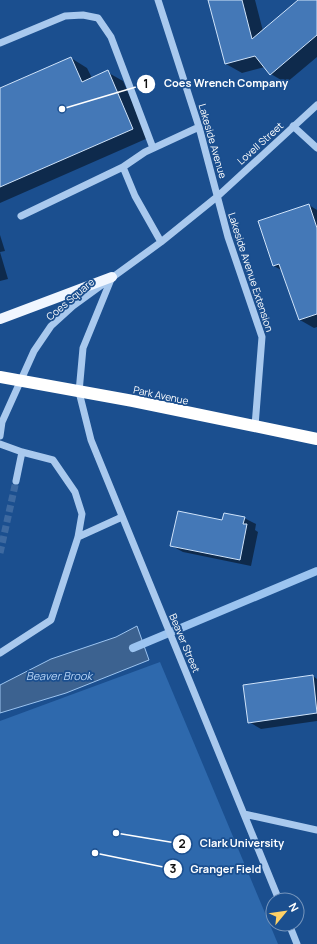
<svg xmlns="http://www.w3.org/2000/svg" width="317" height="944" font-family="Manrope,sans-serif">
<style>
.green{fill:#2e69ad}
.water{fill:#3c6290;stroke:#9cc4f0}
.shadow{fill:#0007}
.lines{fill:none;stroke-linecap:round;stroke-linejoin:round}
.stream{stroke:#9cc4f0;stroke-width:8}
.building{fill:#4478b7;stroke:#cfe3fa}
.minor-tunnel{stroke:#3d69a0;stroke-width:7;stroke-dasharray:7 3.5;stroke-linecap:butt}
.minor{stroke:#a9c9ee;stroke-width:7}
.major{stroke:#f0f6ff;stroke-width:10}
.highway{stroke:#fff;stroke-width:12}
.labels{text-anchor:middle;stroke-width:3.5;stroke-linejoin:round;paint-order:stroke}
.street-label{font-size:10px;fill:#fff;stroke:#1b4f8f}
.water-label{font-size:11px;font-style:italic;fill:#b5d3f5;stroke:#1b4f8f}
.leader{fill:none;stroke:#fff;stroke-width:1.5}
.callout-dot{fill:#fff;stroke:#1b4f8f;stroke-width:1.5}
.mark-label{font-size:12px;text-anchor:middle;font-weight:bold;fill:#111}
.callout-label{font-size:11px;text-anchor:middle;font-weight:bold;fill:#fff;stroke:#1b4f8f;stroke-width:3.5;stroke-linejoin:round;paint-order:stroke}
</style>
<rect width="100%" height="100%" fill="#1b4f8f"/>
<path class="green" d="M160 662 278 944H0V721Z"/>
<path class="water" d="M137 626 149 660 66 693 0 713V685L51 659 116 637Z"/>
<path class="shadow" d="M209 0H255L263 31 300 0H317V57L286 83 271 74 265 67 242 73 226 64Z
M71 58 87 68 92 78 107 72 123 81 148 138 0 203V89Z
M309 205 317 210V327L314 328 300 320 283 271 274 266Z
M0 235 5 251 0 252 8 279 0 281Z
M244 518 256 524 255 530 258 532 251 566 183 552 172 546Z
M313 676 317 679V721L261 729 249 722Z"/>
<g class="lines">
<path class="stream" d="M133 648 317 571"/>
</g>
<path class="building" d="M208 0H242L252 39 298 0H317V35L270 75 255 56 225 64Z
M71 57 82 82 108 70 133 129 0 187V88Z
M309 204 317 228V314L299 320 279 264 273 266 258 221Z
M178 511 222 520 224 513 245 517 243 524H247L240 560 170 546Z
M313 675 317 713 248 723 243 685Z"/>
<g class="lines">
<path class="minor-tunnel" d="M0 553 16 481"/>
<path class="minor" d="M158 0 199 127 228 237 262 337 255 426
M0 43 65 16 83 15 98 18 111 37 153 148
M293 126 317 148
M21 216 123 167
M161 242 135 196 123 167 145 152 199 127
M112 277 83 348 79 392 91 440 279 900
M0 436 2 422 34 351 51 326 73 306 161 242 218 196 317 105
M0 444 22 452 53 460 75 492 82 514 78 537 51 620 0 653
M16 481 22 452
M78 537 122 517
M244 814 317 830
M289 924 297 944"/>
<path class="major" d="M0 319 112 277"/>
<path class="highway" d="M0 377 133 401 317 439"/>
</g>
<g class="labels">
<g class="street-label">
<text transform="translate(213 141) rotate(74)" y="4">Lakeside Avenue</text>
<text transform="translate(260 143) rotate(-42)" y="4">Lovell Street</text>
<text transform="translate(251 272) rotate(72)" y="4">Lakeside Avenue Extension</text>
<text transform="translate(70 299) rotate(-40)" y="4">Coes Square</text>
<text transform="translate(161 395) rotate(12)" y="4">Park Avenue</text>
<text transform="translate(185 643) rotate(67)" y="4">Beaver Street</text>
</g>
<g class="water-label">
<text x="59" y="680">Beaver Brook</text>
</g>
</g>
<path class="leader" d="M62 109L146 84M116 833L182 844M95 853L173 869"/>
<g class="callout-dot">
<circle cx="62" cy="109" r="4"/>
<circle cx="116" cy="833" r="4"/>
<circle cx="95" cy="853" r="4"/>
<circle cx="146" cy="84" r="10"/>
<circle cx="182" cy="844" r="10"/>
<circle cx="173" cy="869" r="10"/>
</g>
<g class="mark-label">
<text x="146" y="88">1</text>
<text x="182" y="848">2</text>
<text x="173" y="873">3</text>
</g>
<g class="callout-label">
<text x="226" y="87">Coes Wrench Company</text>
<text x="242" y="847">Clark University</text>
<text x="226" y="873">Granger Field</text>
</g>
<g transform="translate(285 912) rotate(61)"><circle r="19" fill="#1b4f8f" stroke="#7695bc"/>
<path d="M0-3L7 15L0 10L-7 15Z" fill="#ffd166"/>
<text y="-6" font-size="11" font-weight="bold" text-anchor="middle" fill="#ffffff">N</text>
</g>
</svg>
